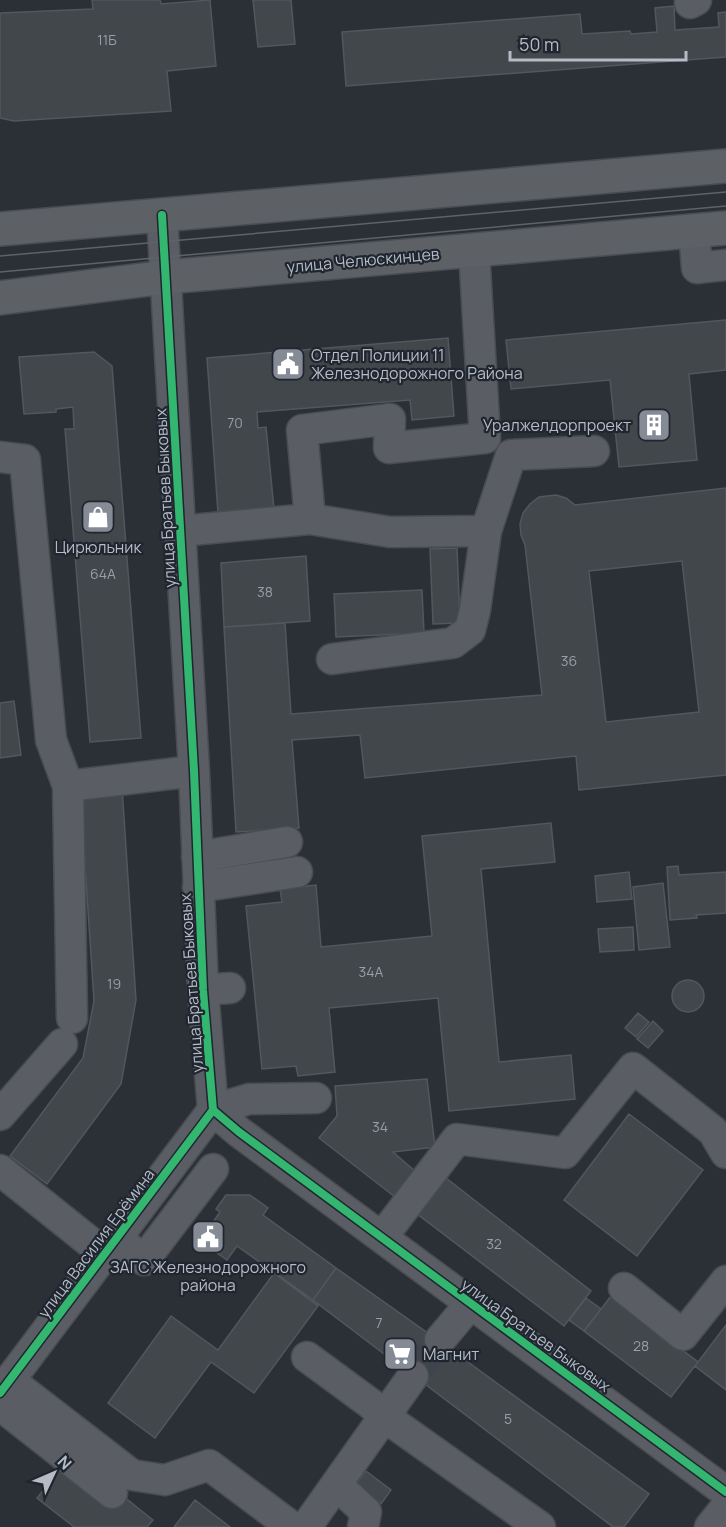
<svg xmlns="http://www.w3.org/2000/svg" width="726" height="1527" font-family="Manrope,sans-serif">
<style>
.building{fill:#42474c;stroke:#52575d;stroke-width:1.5;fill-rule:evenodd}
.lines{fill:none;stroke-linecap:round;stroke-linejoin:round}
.minor-tunnel{stroke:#3f454c;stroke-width:30;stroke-dasharray:30 15;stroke-linecap:butt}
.minor-casing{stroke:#484c51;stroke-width:33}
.major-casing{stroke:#484c53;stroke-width:36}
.minor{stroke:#5a5e64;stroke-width:30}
.major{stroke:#5d6165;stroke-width:33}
.tram{stroke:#5f6268;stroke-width:1.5}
.cycleway-casing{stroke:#1f262f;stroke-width:11}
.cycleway{stroke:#33b770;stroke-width:8}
.labels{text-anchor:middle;stroke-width:4.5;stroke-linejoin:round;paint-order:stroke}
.number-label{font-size:14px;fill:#989fa8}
.street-label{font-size:16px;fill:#b5bcc6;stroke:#1f262f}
.poi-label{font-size:16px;fill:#b5bcc6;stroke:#1f262f;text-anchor:start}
</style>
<rect width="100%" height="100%" fill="#2a3036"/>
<path class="building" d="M92 0H160L161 4 210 0 216 66 167 71 171 111 14 121 0 118V13L93 9Z
M253 0H291L295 44 258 47Z
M674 6 675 30 719 27 718 13 726 12V57L346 86 342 32 580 14 582 34 630 31 631 34 657 32 655 8Z
M726 320V370L689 374 697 460 619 467 610 380 511 389 506 340Z
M448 338 454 416 412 420 410 400 257 412 258 428 266 427 274 509 218 513 207 358Z
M94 352 112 366 141 738 90 742 65 429H74L73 407 56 409V412L24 414 19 357Z
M726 488V775L579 790 576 756 365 778 360 735 292 740 299 828 236 832 224 627 285 623 291 714 542 695 525 545 521 535 520 524 523 513 530 504 539 497 556 495 566 498 575 505ZM682 561 699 712 606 722 589 571Z
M457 548 460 623 433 624 430 549Z
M306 556 310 621 224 627 221 563Z
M422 590 424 633 336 637 334 594Z
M14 701 21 755 0 758V703Z
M122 787 136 1000 121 1084 47 1184 10 1156 83 1058 94 1001 80 789Z
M551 823 555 862 481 869 499 1062 571 1055 575 1099 449 1111 438 998 329 1008 335 1072 298 1076 296 1066 262 1069 246 906 282 902 280 889 316 885 321 947 432 936 422 836Z
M678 866 679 875 726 872V913L696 915 697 918 670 920 667 867Z
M629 872 632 899 597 902 595 876Z
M663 883 670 947 639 950 633 887Z
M633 927 634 950 600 952 598 929Z
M672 996a16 16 0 1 1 32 0a16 16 0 1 1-32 0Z
M638 1013 649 1022 636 1037 625 1028Z
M653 1021 663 1031 648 1048 637 1039Z
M427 1079 435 1147 393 1152 415 1171 395 1197 319 1138 337 1116 335 1086Z
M629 1114 703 1170 637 1256 564 1200Z
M423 1160 591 1291 564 1326 395 1197Z
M226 1195H250L268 1208 263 1215 336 1268 313 1300 237 1246 227 1260 200 1241 220 1212 216 1209Z
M336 1268 446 1346 421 1381 413 1376 313 1300Z
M274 1273 318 1306 254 1393 211 1362 155 1438 108 1403 171 1316 218 1350Z
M611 1296 698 1362 671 1397 584 1331Z
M586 1298 601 1309 584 1331 569 1320Z
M726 1325V1390L695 1366Z
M446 1346 649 1494 624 1527H613L421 1381Z
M63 1465 124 1497 153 1520 147 1527H74L37 1498Z
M366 1471 391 1490 381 1504 355 1485Z
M195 1500 230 1527H174Z"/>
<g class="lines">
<path class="minor-tunnel" d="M413 1376 440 1340"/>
<g class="minor-casing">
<path id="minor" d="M690 3 696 0
M162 215 194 771 203 990 213 1110 239 1132 726 1492
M694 231 697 268 726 265
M0 457 25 460 51 740 68 786 72 1018
M310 519 302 430 390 419 389 448 485 438 474 250
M180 531 310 519 390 532 486 531
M332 659 453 643 470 630 475 610 486 531 511 455 594 451
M68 786 194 771
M197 857 287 842
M198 887 297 872
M203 990 230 988
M213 1110 249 1099 316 1098
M0 1115 62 1044
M0 1170 105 1254
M382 1237 457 1139 565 1153 633 1068 713 1131 726 1153
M116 1238 144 1260 213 1169
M624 1288 683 1335 726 1281
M440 1340 471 1303
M307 1357 371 1404 385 1417 540 1527
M9 1380 132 1475 165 1480 209 1465 292 1527
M0 1393 213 1110
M0 1405 112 1493
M337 1485 366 1512 363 1527
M306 1527 413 1376
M710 1527 726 1507"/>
</g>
<g class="major-casing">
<path id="major" d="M0 229 726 166
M0 298 166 277 726 228"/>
</g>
<use href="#minor" class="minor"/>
<use href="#major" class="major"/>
<path class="tram" d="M0 256 726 192
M0 272 726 206"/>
<g class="cycleway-casing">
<path id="cycleway" d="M162 215 194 771 203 990 213 1110 239 1132 726 1492
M0 1393 213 1110"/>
</g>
<use href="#cycleway" class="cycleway"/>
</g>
<defs>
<g id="civic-square" transform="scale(1.725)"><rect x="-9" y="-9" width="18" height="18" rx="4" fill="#848b94" stroke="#1f262f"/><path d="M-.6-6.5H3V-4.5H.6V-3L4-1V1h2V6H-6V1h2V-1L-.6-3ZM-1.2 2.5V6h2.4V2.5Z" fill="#fff"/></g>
<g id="building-square" transform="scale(1.725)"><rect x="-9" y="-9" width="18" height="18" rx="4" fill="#848b94" stroke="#1f262f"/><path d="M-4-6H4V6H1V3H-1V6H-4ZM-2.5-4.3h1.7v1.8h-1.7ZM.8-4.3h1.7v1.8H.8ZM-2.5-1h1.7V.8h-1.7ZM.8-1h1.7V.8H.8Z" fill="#fff"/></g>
<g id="shop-square" transform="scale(1.725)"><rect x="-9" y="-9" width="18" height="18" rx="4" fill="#848b94" stroke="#1f262f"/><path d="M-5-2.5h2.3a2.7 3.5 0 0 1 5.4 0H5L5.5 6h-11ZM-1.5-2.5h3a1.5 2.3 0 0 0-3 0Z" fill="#fff"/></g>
<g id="supermarket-square" transform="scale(1.725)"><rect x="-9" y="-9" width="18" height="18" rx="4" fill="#848b94" stroke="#1f262f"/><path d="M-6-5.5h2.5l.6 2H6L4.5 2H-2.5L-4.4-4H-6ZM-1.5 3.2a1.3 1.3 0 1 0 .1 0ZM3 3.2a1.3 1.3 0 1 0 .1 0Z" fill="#fff"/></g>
</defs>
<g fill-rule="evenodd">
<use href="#civic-square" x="288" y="364"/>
<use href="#building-square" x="654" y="425"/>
<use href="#shop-square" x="98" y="517"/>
<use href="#civic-square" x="208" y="1237"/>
<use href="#supermarket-square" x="400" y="1354"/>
</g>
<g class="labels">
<g class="number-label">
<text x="107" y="45">11Б</text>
<text x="235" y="428">70</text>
<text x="103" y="579">64А</text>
<text x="265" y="597">38</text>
<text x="569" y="666">36</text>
<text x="371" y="977">34А</text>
<text x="114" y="989">19</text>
<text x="380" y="1132">34</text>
<text x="494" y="1249">32</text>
<text x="379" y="1328">7</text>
<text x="641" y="1351">28</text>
<text x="508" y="1424">5</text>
</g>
<g class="street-label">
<text transform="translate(363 260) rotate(-5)" y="6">улица Челюскинцев</text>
<text transform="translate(165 498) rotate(-93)" y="6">улица Братьев Быковых</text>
<text transform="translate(191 983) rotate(-94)" y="6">улица Братьев Быковых</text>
<text transform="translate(96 1243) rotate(-53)" y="6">улица Василия Ерёмина</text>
<text transform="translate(536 1335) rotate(36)" y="6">улица Братьев Быковых</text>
</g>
<g class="poi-label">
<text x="311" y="361">Отдел Полиции 11<tspan x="311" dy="18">Железнодорожного Района</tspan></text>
<text x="631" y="431" text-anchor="end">Уралжелдорпроект</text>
<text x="98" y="553" text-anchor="middle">Цирюльник</text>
<text x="208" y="1273" text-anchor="middle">ЗАГС Железнодорожного<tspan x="208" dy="18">района</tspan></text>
<text x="423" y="1360">Магнит</text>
</g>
</g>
<g transform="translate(54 1473) rotate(46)" stroke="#1f262f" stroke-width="4.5" paint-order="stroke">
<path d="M0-4.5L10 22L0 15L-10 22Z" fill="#b5bcc6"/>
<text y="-9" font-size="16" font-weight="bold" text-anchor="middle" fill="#b5bcc6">N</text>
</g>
<path d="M510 51v9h176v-9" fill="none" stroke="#b5bcc6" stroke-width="3"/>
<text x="519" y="51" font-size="18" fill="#b5bcc6" stroke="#1f262f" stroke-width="4.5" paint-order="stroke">50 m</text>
</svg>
